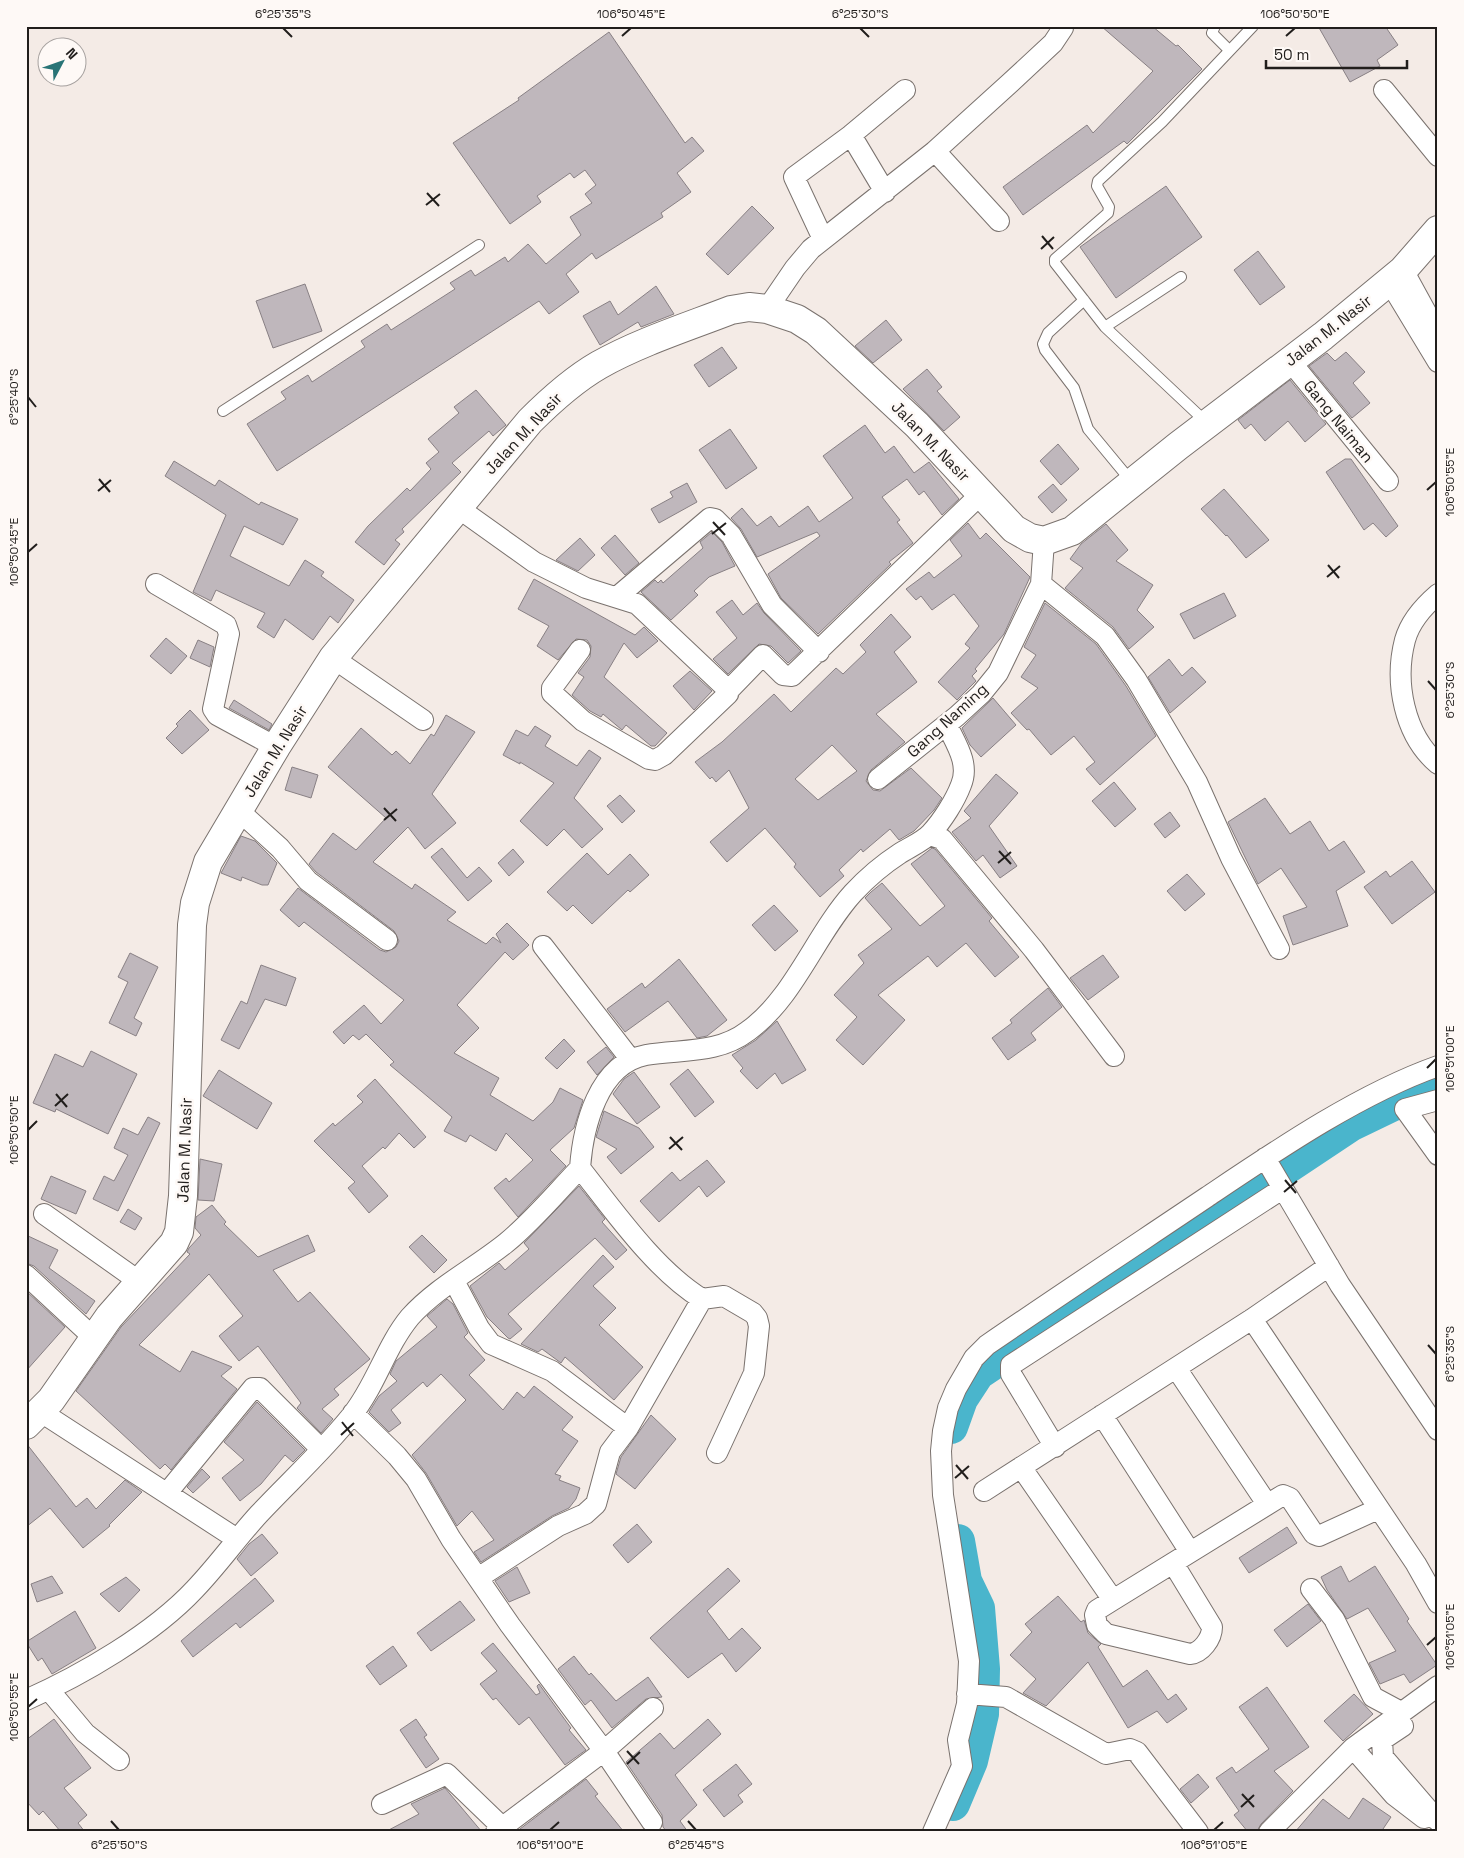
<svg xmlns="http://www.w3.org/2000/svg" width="1464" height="1858" font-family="'Space Grotesk',sans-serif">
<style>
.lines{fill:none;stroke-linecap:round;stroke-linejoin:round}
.river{stroke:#4ab5cc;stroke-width:34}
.building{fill:#bfb7bc;stroke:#888084;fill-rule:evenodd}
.lane-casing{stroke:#7a726e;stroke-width:12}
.street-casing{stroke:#7a726e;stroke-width:22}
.secondary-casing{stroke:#7a726e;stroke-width:30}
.lane{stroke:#fff;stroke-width:10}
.street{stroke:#fff;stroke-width:20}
.secondary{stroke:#fff;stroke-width:28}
.ticks{fill:none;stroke:#211e1c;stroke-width:2}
.labels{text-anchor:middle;stroke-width:5;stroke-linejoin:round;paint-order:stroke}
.street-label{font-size:16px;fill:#211e1c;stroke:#fef9f6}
.neatline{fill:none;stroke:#211e1c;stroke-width:2}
.ticks-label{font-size:12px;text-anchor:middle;fill:#211e1c}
</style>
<rect width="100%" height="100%" fill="#f4ebe6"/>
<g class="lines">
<path class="river" d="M951 1427 961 1399 978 1373 1350 1125 1406 1098 1438 1090
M953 1804 971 1761 982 1714 983 1669 978 1608 965 1581 958 1541"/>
</g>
<path class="building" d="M1101 26H1152L1176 46 1178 45 1202 69 1127 144 1124 141 1023 215 1003 187 1087 125 1093 133 1153 71Z
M1318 26H1385L1398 45 1377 60 1380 66 1350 82Z
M609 32 685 143 692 137 704 151 677 173 691 192 661 213 663 217 596 259 592 253 566 274 579 292 549 314 539 301 277 471 247 424 286 399 281 392 308 375 312 382 365 347 361 341 387 324 391 330 455 289 450 283 471 270 475 276 505 257 508 262 528 244 546 264 581 235 570 217 592 203 585 194 596 185 585 170 574 178 570 173 537 196 541 202 510 224 453 143 519 100 518 98Z
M1166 186 1202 237 1116 298 1080 247Z
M752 206 774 228 728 275 706 254Z
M1258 251 1285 287 1260 305 1234 270Z
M305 284 322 331 273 348 256 301Z
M656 286 674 314 641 327 638 322 600 345 583 316 610 301 618 315Z
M886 320 902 340 873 363 855 346Z
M722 347 737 368 709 387 694 365Z
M1346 352 1365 372 1353 383 1370 403 1352 418 1309 366 1327 353 1335 361Z
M927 369 942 387 937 391 960 417 944 431 903 389Z
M1290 380 1326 424 1305 442 1288 421 1265 441 1251 424 1245 429 1238 420Z
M476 390 506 425 493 436 489 431 452 463 461 472 402 529 404 532 395 540 400 544 384 565 355 542 368 526 407 488 410 491 431 469 426 463 439 452 428 439 459 413 454 407Z
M865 425 885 453 894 446 914 473 929 462 959 499 942 515 924 491 919 495 907 479 882 497 900 520 897 522 913 543 889 562 891 564 818 634 781 598 768 574 820 536 817 532 757 557 741 529 731 518 742 508 757 526 771 516 779 527 808 506 819 522 853 498 823 456Z
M730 429 757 468 726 489 699 450Z
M1058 444 1079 469 1061 485 1040 461Z
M1345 459H1351L1398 526 1386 537 1373 523 1364 530 1326 472Z
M174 461 215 486 219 480 259 505 261 502 298 519 283 545 244 526 230 556 289 586 305 560 324 572 321 576 354 600 338 623 330 616 313 640 285 619 274 638 257 627 265 613 216 590 211 601 193 592 226 515 165 476Z
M687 483 697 502 659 523 651 509 673 497 670 492Z
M1053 484 1067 500 1052 513 1038 497Z
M1224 489 1269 540 1246 558 1227 535 1226 536 1201 509Z
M968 523 980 539 986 533 1030 577 1004 634 975 669 977 671 972 676 976 681 957 700 938 682 970 648 965 644 979 626 954 594 932 610 921 596 916 600 906 589 929 572 934 578 962 556 950 540Z
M1106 524 1128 550 1116 561 1153 585 1137 610 1154 627 1129 649 1113 627 1065 588 1083 568 1070 559 1081 544Z
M712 532 722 542 735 566 709 577 694 591 698 595 671 620 641 592 655 580 658 583 661 580 663 583 703 548 700 542Z
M615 535 639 563 625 575 601 548Z
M580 538 595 555 578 571 556 560Z
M534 579 635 635 644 627 658 641 637 658 624 643 604 677 667 733 655 746H651L626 725 622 730 603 714 601 717 590 711 572 695 584 677 578 673 590 657 591 646 587 640 576 639 558 660 537 646 549 626 518 609Z
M1224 593 1236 616 1194 639 1180 614Z
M732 600 743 615 757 603 764 613 801 651 788 663 771 646 759 644 728 674 713 659 737 638 716 612Z
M1045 603 1096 644 1126 686 1156 736 1100 785 1086 769 1095 762 1074 736 1051 755 1029 729 1027 730 1011 713 1038 688 1021 677 1036 655 1024 647Z
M891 614 911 637 894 652 917 682 876 714 905 742 871 770 866 781 873 790 880 791 911 768 942 798 934 810 914 831 899 840 890 829 863 852 861 849 839 870 844 876 820 897 794 867 796 864 765 828 727 862 710 842 749 808 729 770 716 782 712 777 710 779 695 762 722 742 774 694 791 712 836 668 843 674 866 652 860 645ZM832 745 857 771 818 800 795 779Z
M166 638 187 656 171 674 150 656Z
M198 640 214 647 210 667 190 658Z
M1169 659 1182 676 1192 667 1206 682 1170 713 1148 677Z
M690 671 712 691 694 710 673 686Z
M993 698 1016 725 981 757 970 745 962 728Z
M234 700 272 724 269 730 229 708Z
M190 710 209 730 182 754 166 738 178 726 176 724Z
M446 715 475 732 432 794 456 823 425 849 408 827 373 862 412 889 415 884 456 912 447 920 486 944 493 937 501 943 496 934 507 923 529 945 513 960 505 952 457 1005 479 1028 454 1053 499 1078 490 1095 533 1121 553 1102 560 1088 583 1100 574 1128 550 1150 566 1166 518 1217 494 1188 506 1178 509 1182 533 1160 506 1133 496 1151 470 1135 466 1142 444 1131 452 1117 390 1065 394 1062 366 1034 359 1040 353 1035 344 1044 333 1032 364 1005 381 1024 404 1000 304 922 299 927 280 910 298 888 380 950 386 952 396 947 399 941 394 931 316 872 309 864 333 833 356 850 386 818 328 767 361 728 392 755 396 751 410 764 431 734 434 736Z
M535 726 551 736 545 746 577 766 589 750 601 758 574 798 603 829 582 848 564 829 547 846 520 821 554 783 520 762V764L503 755 516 730 528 736Z
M292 767 318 775 311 798 285 790Z
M996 774 1018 793 989 826 1017 866 1000 878 983 855 976 861 952 832 971 818 964 811Z
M1114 782 1136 809 1115 827 1092 801Z
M620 795 635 811 622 823 607 806Z
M1265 798 1290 834 1310 821 1329 851 1344 841 1365 872 1336 891 1348 926 1293 945 1283 916 1307 907 1281 868 1258 884 1228 822Z
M1170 812 1180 826 1165 838 1154 824Z
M241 836 255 841 277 863 268 885H262L242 877 241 881 221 873Z
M442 848 467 878 479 867 492 881 468 901 431 857Z
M932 848 935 849 992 918 989 921 1019 957 995 977 966 943 937 967 928 956 878 995 905 1020 863 1065 836 1040 857 1017 834 995 864 963 858 955 892 929 865 898 871 892 882 883 920 926 945 906 911 864Z
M513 849 524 862 509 876 498 863Z
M587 853 608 875 630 854 649 875 630 892 628 890 592 924 573 905 567 911 547 892Z
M1412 861 1435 892 1392 924 1364 887 1386 871 1390 877Z
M1187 874 1205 894 1185 911 1167 891Z
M774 905 798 931 775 951 752 925Z
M130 953 158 967 134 1018 142 1023 136 1036 109 1023 128 982 118 977Z
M1103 955 1119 977 1088 1000 1070 978Z
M679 959 727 1020 707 1036 697 1038 668 1001 625 1032 607 1009 642 983 645 988Z
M261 965 296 978 286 1006 265 999 239 1049 221 1040 241 1001 247 1004Z
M1048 988 1062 1007 1031 1033 1036 1040 1008 1060 992 1038 1012 1023 1010 1020Z
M777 1021 806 1070 782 1084 775 1073 757 1089 740 1071 743 1068 732 1055 756 1040Z
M564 1039 575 1051 557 1069 545 1058Z
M606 1047 614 1057 597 1075 587 1062Z
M91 1051 137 1074 108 1134 56 1109 55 1112 33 1103 55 1054 83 1067Z
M688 1069 714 1102 695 1117 670 1084Z
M219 1070 272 1103 257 1129 203 1096Z
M634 1072 660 1107 637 1124 613 1094 624 1079Z
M375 1079 426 1137 414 1148 399 1133 385 1149 383 1147 362 1166 388 1196 369 1213 348 1188 355 1182 314 1141 333 1123 335 1126 363 1102 357 1096Z
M604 1111 639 1128 654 1147 621 1174 607 1157 617 1149 596 1137Z
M148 1117 160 1123 118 1211 93 1199 104 1176 114 1181 128 1155 114 1148 123 1128 138 1135Z
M200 1159 222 1164 214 1201 198 1200Z
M707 1160 725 1182 707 1197 699 1186 659 1222 640 1201 672 1172 680 1181Z
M51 1176 86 1191 76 1214 41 1199Z
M579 1186 605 1219 602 1222 627 1250 616 1260 595 1238 508 1314 522 1329 510 1339 508 1338 487 1317 470 1286 499 1263 505 1270 529 1249 524 1243Z
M212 1205 226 1222 224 1224 258 1257 308 1235 315 1251 273 1270 298 1302 310 1292 370 1359 334 1389 339 1395 322 1409 333 1419 321 1433 297 1408 301 1403 258 1346 239 1361 219 1336 243 1316 209 1274 139 1345 180 1372 192 1351 232 1367 221 1376 237 1389 171 1470 165 1464 160 1469 76 1391 121 1327 190 1254 187 1252 189 1248 201 1235 195 1228 196 1217Z
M128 1209 142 1218 135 1230 120 1222Z
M26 1235 58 1250 49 1268 95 1301 86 1314 34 1266 26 1263Z
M422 1235 447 1260 434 1273 409 1247Z
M603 1255 614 1267 593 1286 616 1308 599 1325 643 1367 614 1400 565 1357 561 1363 542 1349 538 1352 521 1344Z
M26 1291 65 1327 26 1371Z
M447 1299 453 1304 468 1333 464 1337 485 1360 469 1375 503 1410 517 1392 524 1398 534 1386 573 1417 562 1430 578 1441 555 1474 561 1476 559 1480 580 1488 576 1499 569 1508 552 1516 481 1562 474 1552 494 1540 472 1511 457 1526 426 1473 412 1455 466 1400 441 1374 427 1387 423 1382 391 1410 401 1423 389 1432 369 1412 379 1396 397 1381 390 1374 396 1361 437 1327 427 1316Z
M257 1402 305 1450 293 1462 285 1455 261 1484 240 1501 222 1478 244 1460 224 1442Z
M651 1415 676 1439 635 1489 616 1474 621 1457Z
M26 1443 76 1507 87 1498 96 1509 125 1480 142 1492 109 1525 110 1526 83 1548 50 1508 26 1527Z
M202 1469 210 1477 193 1493 187 1487Z
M637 1524 652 1542 628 1563 613 1545Z
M1287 1527 1297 1543 1249 1573 1239 1558Z
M262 1534 278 1553 251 1576 237 1559 249 1544Z
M1341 1566 1349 1582 1375 1566 1409 1619 1407 1621 1437 1665 1410 1683 1404 1674 1380 1684 1369 1663 1396 1651 1368 1608 1347 1619 1327 1590 1321 1577Z
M517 1567 530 1593 509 1602 495 1581Z
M728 1568 740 1581 707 1611 729 1640 742 1628 761 1648 736 1672 722 1653 688 1678 650 1638Z
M52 1576 63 1593 37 1602 31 1584Z
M126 1577 140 1590 119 1612 100 1594Z
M255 1578 274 1601 240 1628 236 1623 193 1657 181 1641Z
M1058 1596 1081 1622 1084 1620 1088 1633 1101 1644 1098 1647 1123 1687 1147 1670 1168 1700 1176 1694 1187 1709 1167 1723 1157 1711 1128 1728 1088 1662 1046 1706 1023 1693 1036 1679 1010 1655 1032 1632 1025 1624Z
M460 1601 475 1620 431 1651 417 1633Z
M1308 1604 1321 1621 1287 1647 1274 1630Z
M75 1611 96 1648 52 1674 42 1658 38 1661 26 1642Z
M493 1643 536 1695 540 1693 537 1686 539 1684 571 1728 569 1730 586 1750 565 1765 529 1717 519 1725 496 1698 493 1700 480 1684 497 1671 481 1653Z
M393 1646 407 1666 380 1685 366 1666Z
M574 1656 589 1675 591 1673 616 1701 648 1677 662 1697 646 1699 612 1728 591 1700 585 1705 558 1669Z
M1267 1687 1309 1747 1274 1771 1293 1791 1261 1824 1257 1831 1248 1832 1234 1815 1239 1811 1216 1778 1232 1767 1236 1773 1269 1749 1239 1707Z
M1354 1694 1373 1714 1343 1741 1324 1721Z
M54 1719 91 1768 64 1788 87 1815 78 1823 85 1832H61L43 1811 39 1815 26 1801V1740Z
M416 1719 427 1735 424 1737 439 1759 426 1768 400 1730Z
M708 1719 721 1734 675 1775 697 1805 680 1821 688 1832H667L663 1827 662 1815 626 1762 660 1733 674 1749Z
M736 1764 752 1784 738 1795 743 1802 724 1817 703 1790Z
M1198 1774 1209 1787 1191 1803 1180 1789Z
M586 1779 598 1794 595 1796 624 1832H516Z
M445 1788 482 1832H385L419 1814 411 1804Z
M1363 1798 1391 1817 1381 1832H1295L1323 1799 1349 1819Z"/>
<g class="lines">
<g class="lane-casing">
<path id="lane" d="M1215 26 1212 33 1229 50
M1181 277 1105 327 1206 422
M1084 300 1048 333 1043 344 1045 350 1074 388 1088 429 1131 481
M1105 327 1055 263V259L1108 213 1109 207 1097 186 1098 181 1162 122 1253 26
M223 411 479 245"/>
</g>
<g class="street-casing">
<path id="street" d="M1384 90 1438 156
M935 151 999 221
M885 192 851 135 905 90
M823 239 794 177 851 135
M1403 270 1438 334
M1389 281 1438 362
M767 309 795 268 811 249 935 151 1010 83 1053 43 1063 28
M1290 361 1388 481
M457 507 534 562 586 588 637 604 726 688 728 694 664 755 655 760 649 759 583 721 552 693V688L580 650
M156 584 226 625 229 634 213 709 217 715 276 747
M1041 584 1105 636 1136 679 1197 782 1231 858 1279 949
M1438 594C1424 606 1410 622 1405 640 1394 682 1404 735 1438 764
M617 597 710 518 715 519 731 535 772 605 819 652
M333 658 423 720
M728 691 763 655 783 675 792 676 981 494
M878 779 957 716 981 694 998 673 1041 584 1044 541
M238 810 280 848 308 881 387 940
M930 835 942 839 1034 950 1114 1056
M543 946 631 1060
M1438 1100 1405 1109 1438 1155
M1265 1158 1340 1285 1438 1430
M580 1168C614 1211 655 1270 702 1299L724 1296 753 1313 757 1318 759 1326 754 1373 717 1453
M44 1214 140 1282
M26 1275 94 1338
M454 1281 479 1328 491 1344 552 1371 628 1428
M1252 1319 1416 1564 1438 1603
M1176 1368 1267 1504
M41 1412 237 1539
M353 1413 397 1456 416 1479 451 1539 510 1625 604 1751 652 1822
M1102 1415 1190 1552
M1055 1447 1011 1374V1365L1282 1189
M1021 1467 1113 1600
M984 1491 1252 1319 1329 1266
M167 1493 253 1388H260L321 1449
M1173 1563 1212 1627C1212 1639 1201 1653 1190 1654L1106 1634 1097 1625 1095 1615 1097 1610 1113 1600 1283 1495 1290 1498 1314 1534 1319 1536 1378 1509
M478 1578 558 1526 585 1514 596 1504 610 1452 628 1428 702 1299
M1311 1589 1334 1619 1373 1697 1401 1712
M49 1690 85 1733 119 1760
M967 1694 1006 1697 1106 1754 1130 1749 1137 1752 1198 1832
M26 1700C82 1675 153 1634 195 1589 218 1565 237 1538 259 1514 290 1481 324 1450 352 1415 376 1385 386 1346 410 1317 437 1287 475 1268 506 1243 533 1221 556 1193 580 1168 583 1127 598 1064 646 1055 682 1049 718 1054 748 1031 794 998 815 935 853 893 867 878 882 865 899 854 908 848 924 841 931 833 942 821 955 801 961 785 970 764 956 744 947 725
M1403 1726 1382 1740 1383 1757 1438 1821
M1353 1748 1394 1795 1424 1818
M382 1804 447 1774 502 1827
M496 1832 604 1751 653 1708
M933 1832 962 1766 958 1740 967 1704 969 1661 943 1495 941 1451 943 1431 948 1408 956 1389 974 1358 987 1345C1060 1295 1134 1246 1207 1197 1277 1150 1359 1094 1438 1066
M1269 1832 1353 1748 1438 1686"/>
</g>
<g class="secondary-casing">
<path id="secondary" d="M26 1425 51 1400 109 1317 174 1243 179 1232 183 1196 192 925 195 903 208 862 276 747 333 658 530 421C551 400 573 380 599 365 640 342 687 327 731 310L749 307 767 309 797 319 816 331 917 425 1014 529 1030 538 1044 541 1072 531 1178 446 1323 336 1403 270 1438 230"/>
</g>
<use href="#lane" class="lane"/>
<use href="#street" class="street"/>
<use href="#secondary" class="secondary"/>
</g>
<path class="ticks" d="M283 28 292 37M860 28 869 37M622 36 631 28M1286 36 1295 28M427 193 439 206M426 205 440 194M1042 236 1053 249M1041 249 1054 237M28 397 36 407M99 479 110 492M1427 490 1436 482M98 491 111 480M713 522 725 535M712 534 726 523M28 552 37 544M1328 565 1339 578M1327 577 1340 566M1428 681 1436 690M384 808 396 821M384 820 397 809M999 851 1011 864M998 863 1011 852M1427 1068 1436 1059M56 1094 67 1107M55 1106 68 1094M28 1130 37 1121M670 1137 682 1150M669 1149 683 1137M1285 1180 1296 1193M1284 1192 1297 1181M1428 1345 1436 1354M342 1422 353 1436M341 1435 354 1423M956 1465 968 1479M955 1478 969 1466M1427 1645 1436 1637M28 1707 37 1699M627 1751 639 1764M627 1764 640 1752M1242 1794 1254 1807M1241 1807 1254 1795M111 1821 119 1830M688 1821 696 1830M550 1830 559 1822M1214 1830 1223 1822"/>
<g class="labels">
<g class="street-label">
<text transform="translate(1328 330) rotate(-38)" y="6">Jalan M. Nasir</text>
<text transform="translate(1339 421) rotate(51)" y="6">Gang Naiman</text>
<text transform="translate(523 433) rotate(-47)" y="6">Jalan M. Nasir</text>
<text transform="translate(931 441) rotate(46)" y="6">Jalan M. Nasir</text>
<text transform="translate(947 720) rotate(-42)" y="6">Gang Naming</text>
<text transform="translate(275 751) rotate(-58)" y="6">Jalan M. Nasir</text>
<text transform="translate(184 1150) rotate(-88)" y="6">Jalan M. Nasir</text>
</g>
</g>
<rect width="1464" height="1858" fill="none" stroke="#fef9f6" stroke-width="55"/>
<g transform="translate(62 62) rotate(49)"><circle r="24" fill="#fef9f6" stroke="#a6a19f"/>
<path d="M0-4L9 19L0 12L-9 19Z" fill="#297476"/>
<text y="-8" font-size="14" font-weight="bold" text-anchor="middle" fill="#211e1c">N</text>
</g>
<path d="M1266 60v8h141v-8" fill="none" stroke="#211e1c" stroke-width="2.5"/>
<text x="1274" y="60" font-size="15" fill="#211e1c" stroke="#fef9f6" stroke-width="4" paint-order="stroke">50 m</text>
<rect x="28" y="28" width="1408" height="1802" class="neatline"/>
<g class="ticks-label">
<text x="283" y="18">6°25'35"S</text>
<text x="631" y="18">106°50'45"E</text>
<text x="860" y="18">6°25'30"S</text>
<text x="1295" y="18">106°50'50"E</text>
<text transform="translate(14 397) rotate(-90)" y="4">6°25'40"S</text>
<text transform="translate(1450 482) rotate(-90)" y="4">106°50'55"E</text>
<text transform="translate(14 552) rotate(-90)" y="4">106°50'45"E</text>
<text transform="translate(1450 690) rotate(-90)" y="4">6°25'30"S</text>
<text transform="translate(1450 1059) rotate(-90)" y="4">106°51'00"E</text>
<text transform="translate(14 1130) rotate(-90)" y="4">106°50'50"E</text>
<text transform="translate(1450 1354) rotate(-90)" y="4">6°25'35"S</text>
<text transform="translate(1450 1637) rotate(-90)" y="4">106°51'05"E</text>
<text transform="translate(14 1707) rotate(-90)" y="4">106°50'55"E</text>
<text x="119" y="1849">6°25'50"S</text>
<text x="550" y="1849">106°51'00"E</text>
<text x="696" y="1849">6°25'45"S</text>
<text x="1214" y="1849">106°51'05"E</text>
</g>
</svg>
